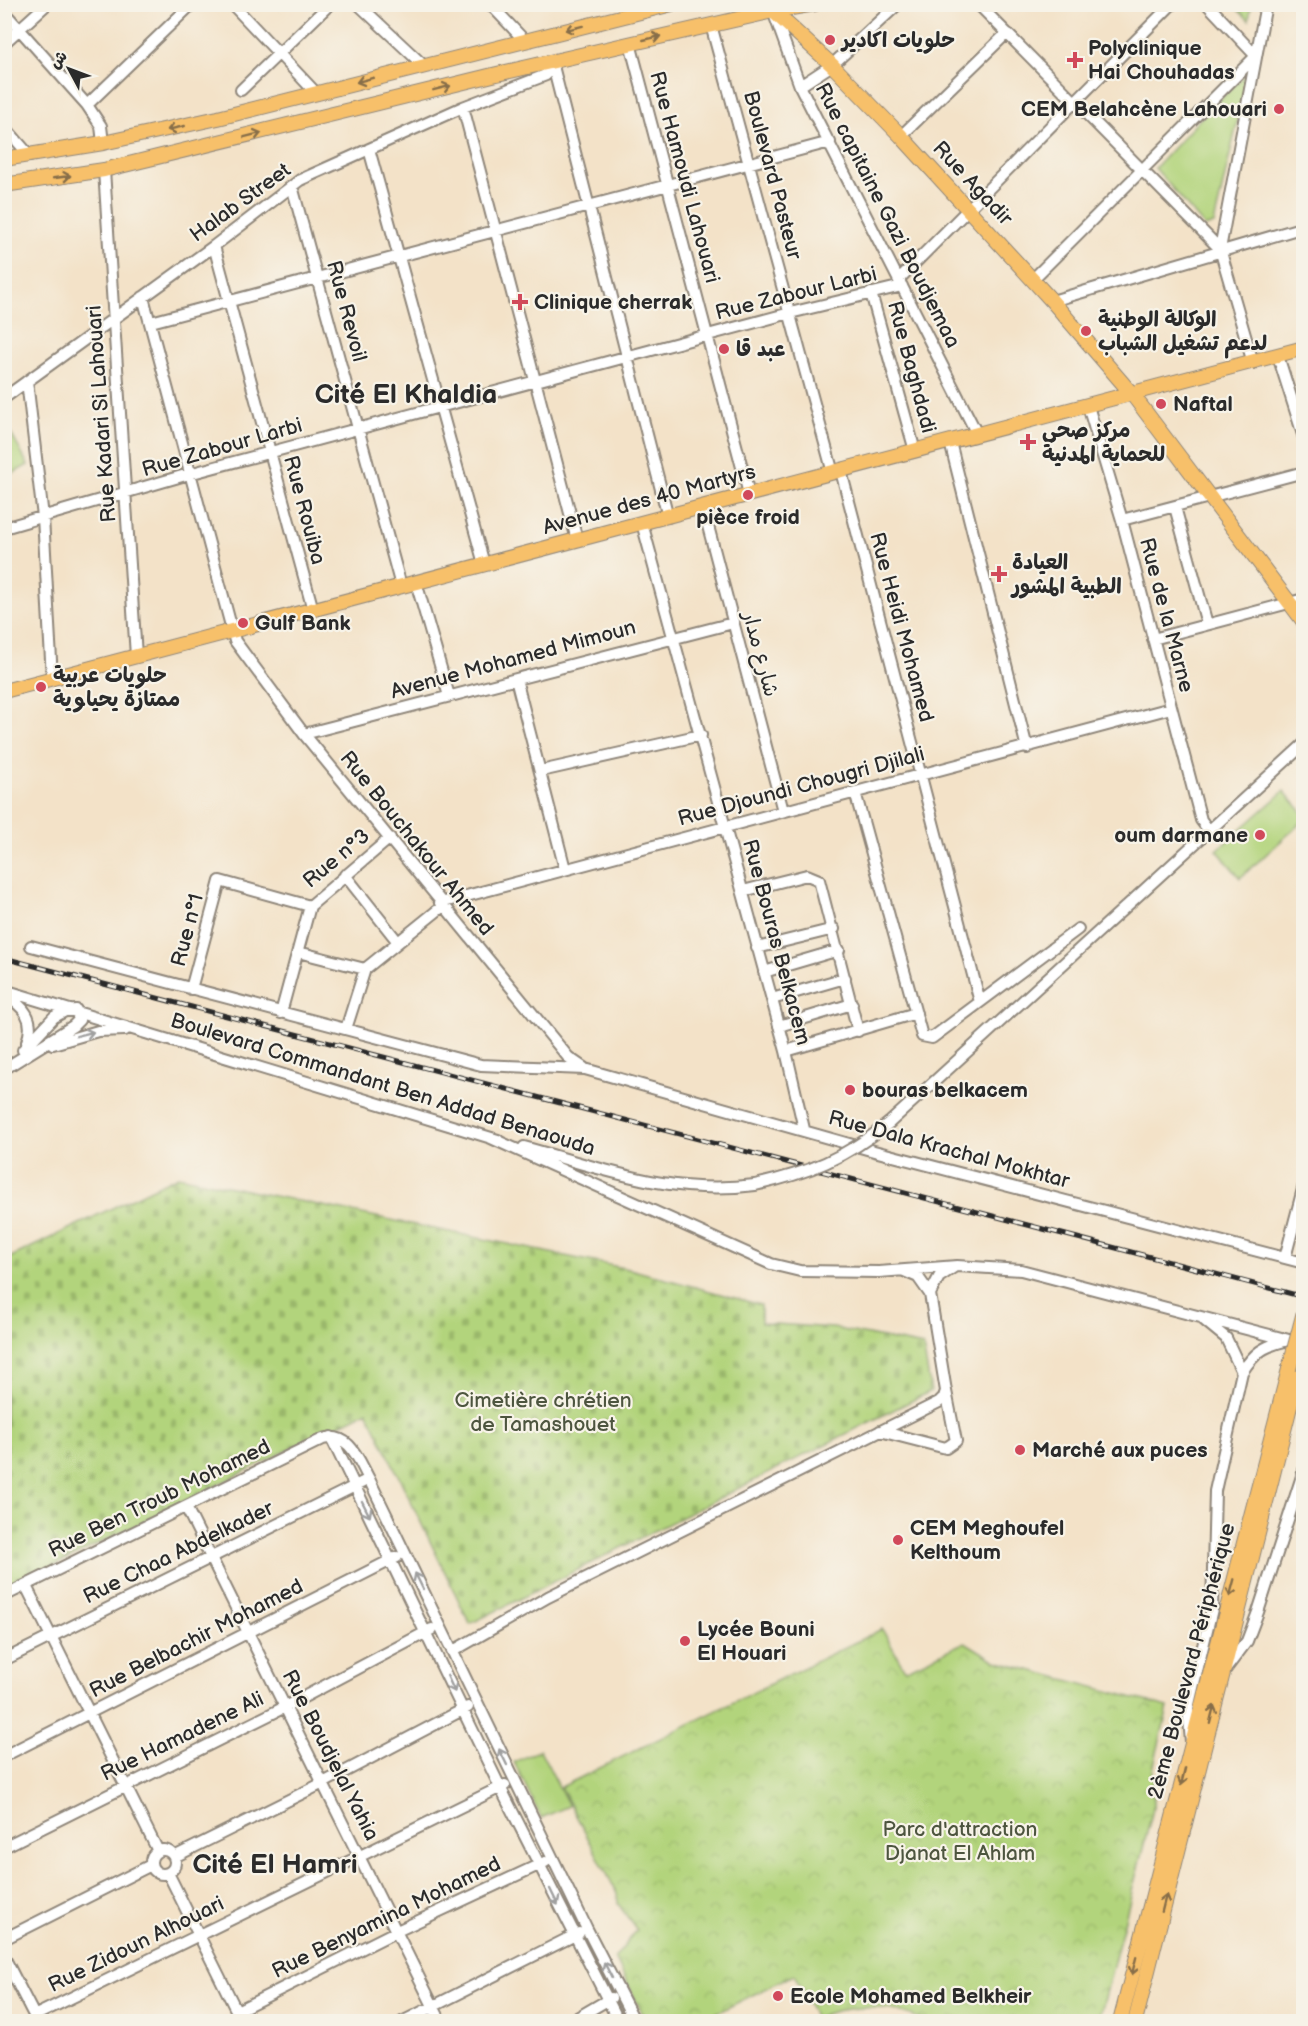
<svg xmlns="http://www.w3.org/2000/svg" width="1308" height="2026" font-family="'Balsamiq Sans','Playpen Sans Arabic',sans-serif">
<style>
.grass{fill:url(#grass-dots);stroke:#6e8054;stroke-width:1.5}
.cemetery{fill:url(#cemetery-stones);stroke:#6e8054;stroke-width:1.5}
.park{fill:url(#park-crowns);stroke:#6e8054;stroke-width:1.5}
.garden{fill:#b2d47c;stroke:#6e8054;stroke-width:1.5}
.lines{fill:none;stroke-linecap:round;stroke-linejoin:round}
.minor-casing{stroke:#8f867a;stroke-width:14}
.major-casing{stroke:#8f867a;stroke-width:16}
.minor{stroke:#fff;stroke-width:10}
.major{stroke:#f7c06b;stroke-width:14}
.rail-casing{stroke:#2b2b2b;stroke-width:5}
.rail{stroke:#f7f3e8;stroke-width:3;stroke-dasharray:9;stroke-linecap:butt}
.minor-bridge-casing{stroke:#8f867a;stroke-width:14;stroke-linecap:butt}
.major-bridge-casing{stroke:#8f867a;stroke-width:16;stroke-linecap:butt}
.minor-bridge{stroke:#fff;stroke-width:10}
.major-bridge{stroke:#f7c06b;stroke-width:14}
.oneway{stroke:#876e48}
.oneway2{stroke:#a0a0a0}
.poi-dot{fill:#d1495b;stroke:#f7f3e8;stroke-width:2}
.labels{text-anchor:middle;stroke-width:4.5;stroke-linejoin:round;paint-order:stroke}
.poi-label{font-size:21px;font-weight:bold;fill:#2b2b2b;stroke:#f7f3e8;text-anchor:start}
.street-label{font-size:21px;fill:#2b2b2b;stroke:#f7f3e8}
.park-label{font-size:21px;fill:#4d553f;stroke:#f7f3e8}
.district-label{font-size:27px;font-weight:bold;fill:#2b2b2b;stroke:#f7f3e8}
</style>
<defs>
<pattern id="grass-dots" width="8" height="8" patternUnits="userSpaceOnUse" patternTransform="scale(1.5)"><rect width="8" height="8" fill="#b2d47c"/><path d="M2 2h.1M6 6h.1" fill="none" stroke="#99b66b" stroke-width="1.8" stroke-linecap="round"/></pattern>
<pattern id="cemetery-stones" width="16" height="16" patternUnits="userSpaceOnUse" patternTransform="scale(1.5)"><rect width="16" height="16" fill="#b2d47c"/><path d="M2 7V4a2 2 0 0 1 4 0v3zM10 15v-3a2 2 0 0 1 4 0v3z" fill="#99b66b"/></pattern>
<pattern id="park-crowns" width="20" height="18" patternUnits="userSpaceOnUse" patternTransform="scale(1.5)"><rect width="20" height="18" fill="#b2d47c"/><path d="M2 6a3 3 0 1 1 6 0M12 15a3 3 0 1 1 6 0" fill="none" stroke="#99b66b"/></pattern>
</defs>
<rect width="100%" height="100%" fill="#f7f3e8"/>
<filter id="ink" filterUnits="userSpaceOnUse"><feTurbulence type="fractalNoise" baseFrequency=".0167" numOctaves="2"/><feDisplacementMap in="SourceGraphic" scale="12" xChannelSelector="R" yChannelSelector="G"/><feConvolveMatrix kernelMatrix="1 2 1 2 8 2 1 2 1" color-interpolation-filters="sRGB"/></filter>
<filter id="wash" filterUnits="userSpaceOnUse"><feTurbulence type="fractalNoise" baseFrequency=".008" numOctaves="4" result="noise"/><feDisplacementMap in="SourceGraphic" scale="24" xChannelSelector="R" yChannelSelector="G"/><feGaussianBlur stdDeviation="1.35" result="paint"/><feColorMatrix in="noise" values="0 0 0 0 0 0 0 0 0 0 0 0 0 0 0 0 0 1.4 0 .05"/><feComposite in="paint" operator="in"/></filter>
<g filter="url(#wash)">
<rect width="100%" height="100%" fill="#f3e2c8"/>
<path class="grass" d="M1233 5H1251L1249 20Z"/>
<path class="cemetery" d="M178 1176 633 1270 761 1305V1323L833 1328 923 1346 931 1391 470 1624 367 1411 5 1590V1260Z"/>
<path class="park" d="M882 1629 905 1670 965 1642 996 1661 1168 1707 1153 1769V1809L1099 2021H924C893 2004 847 2004 815 2018L794 1974 701 2021H646L615 1958 637 1930 618 1904 617 1893 561 1787Z"/>
<path class="garden" d="M1249 71 1214 224 1205 227 1155 168 1199 120Z
M7 426 28 465 5 478 4 427Z
M1284 791 1303 813V821L1240 878 1217 850Z
M540 1750 569 1806 541 1818 514 1762Z"/>
</g>
<g filter="url(#ink)">
<g class="lines">
<g class="minor-casing">
<path id="minor" d="M232 4 316 93
M358 4 423 65
M490 4 524 40
M767 4 773 11 800 86 977 434
M978 4 1220 249
M4 12 87 105 101 126 103 143
M711 25 833 473
M4 43 47 4
M630 43 749 494
M552 62 668 517
M800 86 832 65 898 4
M241 90 330 4
M87 105 192 4
M463 107 577 540
M4 126 30 156
M901 136 1007 33
M369 149 484 564
M104 170 136 656
M292 186 401 586
M214 246 313 610
M900 278 1172 4
M1033 279 1256 56 1207 4
M871 293 915 451
M143 297 235 641 304 734 568 1057 584 1068
M1052 301 1304 227
M151 322 830 142
M1278 356 1304 438
M1253 363 1220 249 1266 4
M27 381 43 517 52 678
M4 398 214 246 300 180 463 107 546 75 552 62
M1088 406 1122 520 1201 820 1210 832
M950 442 1027 748
M841 471 980 1002
M703 507 783 811
M1175 507 1207 624
M1122 520 1304 472
M642 523 786 1051 804 1129
M4 528 189 474 790 313 902 286
M416 582 449 696
M1153 639 1304 599
M516 679 565 869
M304 734 733 623
M541 771 701 735
M855 792 922 1036 932 1038 1078 929
M345 875 398 942
M743 891 807 875 819 880 858 1031
M440 903 1171 708
M31 946 481 1065 585 1069 874 1151 1304 1263
M757 948 834 929
M298 952 365 969
M764 972 839 950
M191 989 220 881 310 906
M4 990 498 1140
M4 994C23 1006 36 1018 27 1042
M772 999 845 978
M281 1013 310 906 390 838
M779 1026 852 1004
M346 1029 365 969 443 906
M53 1044 98 1031 125 1030
M786 1051 916 1013
M4 1069 73 1026 79 1020 76 1010 65 1011 54 1017 23 1050
M889 1123 1304 744
M491 1138 771 1264 800 1271 879 1272 957 1266 1021 1270 1304 1344
M524 1147C604 1169 671 1196 755 1185
M1285 1258 1304 1185
M904 1271 918 1277 930 1294 939 1277 954 1267
M1242 1372C1254 1353 1264 1346 1285 1341
M880 1431 946 1448 956 1441 946 1391
M331 1437 500 1787 619 2022
M186 1507 441 2022
M26 1586 158 1851
M4 1596 323 1439C350 1432 358 1459 369 1479L587 1929 635 2022
M453 1651 548 1597 939 1402 944 1397 946 1391 930 1294
M4 1660 369 1479
M1225 1670 1247 1641 1258 1612 1304 1470
M1191 1742 1188 1708 1212 1609 1215 1491 1242 1372 1226 1338 1204 1320
M4 1756 397 1557
M4 1847 285 1707 432 1629
M151 1862a12 12 0 1 1 24 0a12 12 0 1 1-24 0Z
M174 1857 323 1783 468 1707
M168 1873 242 2022
M4 1939 151 1865
M4 1957 37 2021
M237 2011 397 1931 545 1862
M34 2016 505 1785
M402 2022 579 1933
M570 2022 611 1998"/>
</g>
<g class="major-casing">
<path id="major" d="M773 11 832 65 901 136 1052 301 1132 394 1304 622
M4 159 103 143 218 118 672 4
M4 185 104 170 497 74 773 11 815 4
M4 691 1304 348
M1120 2022 1289 1369
M1135 2022 1304 1351"/>
</g>
<use href="#minor" class="minor"/>
<use href="#major" class="major"/>
<g class="rail-casing">
<path id="rail" d="M4 958 1304 1297"/>
</g>
<use href="#rail" class="rail"/>
<g class="minor-bridge-casing">
<path id="minor-bridge" d="M755 1185C809 1173 845 1158 889 1123"/>
</g>
<g class="major-bridge-casing">
<path id="major-bridge" d="M1289 1369 1304 1312"/>
</g>
<use href="#minor-bridge" class="minor-bridge"/>
<use href="#major-bridge" class="major-bridge"/>
</g>
<defs><path id="oneway-shaft" d="M-6 0H5M1.5-3L5.5 0L1.5 3" fill="none" stroke-width="1.6" stroke-linecap="round" stroke-linejoin="round" transform="scale(1.5)"/></defs>
<g class="oneway">
<use href="#oneway-shaft" transform="translate(574 28) rotate(166)"/>
<use href="#oneway-shaft" transform="translate(652 38) rotate(-13)"/>
<use href="#oneway-shaft" transform="translate(365 80) rotate(165)"/>
<use href="#oneway-shaft" transform="translate(442 88) rotate(-14)"/>
<use href="#oneway-shaft" transform="translate(176 128) rotate(167)"/>
<use href="#oneway-shaft" transform="translate(253 135) rotate(-14)"/>
<use href="#oneway-shaft" transform="translate(62 177) rotate(-8)"/>
<use href="#oneway-shaft" transform="translate(1232 1588) rotate(105)"/>
<use href="#oneway-shaft" transform="translate(1212 1714) rotate(-76)"/>
<use href="#oneway-shaft" transform="translate(1183 1777) rotate(104)"/>
<use href="#oneway-shaft" transform="translate(1164 1903) rotate(-76)"/>
<use href="#oneway-shaft" transform="translate(1134 1966) rotate(104)"/>
</g>
<g class="oneway2">
<use href="#oneway-shaft" transform="translate(85 1034) rotate(-14)"/>
<use href="#oneway-shaft" transform="translate(366 1509) rotate(63)"/>
<use href="#oneway-shaft" transform="translate(419 1581) rotate(-116)"/>
<use href="#oneway-shaft" transform="translate(451 1684) rotate(65)"/>
<use href="#oneway-shaft" transform="translate(503 1757) rotate(-116)"/>
<use href="#oneway-shaft" transform="translate(554 1897) rotate(64)"/>
<use href="#oneway-shaft" transform="translate(608 1970) rotate(-117)"/>
</g>
</g>
<g class="poi-dot">
<circle cx="830" cy="40" r="6"/>
<path d="M1072 51h6v6h6v6h-6v6h-6v-6h-6v-6h6z"/>
<circle cx="1279" cy="109" r="6"/>
<path d="M517 293h6v6h6v6h-6v6h-6v-6h-6v-6h6z"/>
<circle cx="1086" cy="331" r="6"/>
<circle cx="724" cy="349" r="6"/>
<circle cx="1161" cy="404" r="6"/>
<path d="M1025 433h6v6h6v6h-6v6h-6v-6h-6v-6h6z"/>
<circle cx="748" cy="495" r="6"/>
<path d="M996 565h6v6h6v6h-6v6h-6v-6h-6v-6h6z"/>
<circle cx="243" cy="623" r="6"/>
<circle cx="41" cy="687" r="6"/>
<circle cx="1260" cy="835" r="6"/>
<circle cx="850" cy="1090" r="6"/>
<circle cx="1020" cy="1450" r="6"/>
<circle cx="898" cy="1540" r="6"/>
<circle cx="685" cy="1641" r="6"/>
<circle cx="778" cy="1996" r="6"/>
</g>
<g class="labels">
<g class="poi-label">
<text x="842" y="47">حلويات اكادير</text>
<text x="1088" y="55">Polyclinique<tspan x="1088" dy="24">Hai Chouhadas</tspan></text>
<text x="1267" y="116" text-anchor="end">CEM Belahcène Lahouari</text>
<text x="534" y="309">Clinique cherrak</text>
<text x="1098" y="326">الوكالة الوطنية<tspan x="1098" dy="24">لدعم تشغيل الشباب</tspan></text>
<text x="736" y="356">عبد قا</text>
<text x="1173" y="411">Naftal</text>
<text x="1042" y="437">مركز صحي<tspan x="1042" dy="24">للحماية المدنية</tspan></text>
<text x="748" y="524" text-anchor="middle">pièce froid</text>
<text x="1012" y="569">العيادة<tspan x="1012" dy="24">الطبية المشور</tspan></text>
<text x="255" y="630">Gulf Bank</text>
<text x="53" y="682">حلويات عربية<tspan x="53" dy="24">ممتازة يحياوية</tspan></text>
<text x="1248" y="842" text-anchor="end">oum darmane</text>
<text x="862" y="1097">bouras belkacem</text>
<text x="1032" y="1457">Marché aux puces</text>
<text x="910" y="1535">CEM Meghoufel<tspan x="910" dy="24">Kelthoum</tspan></text>
<text x="697" y="1636">Lycée Bouni<tspan x="697" dy="24">El Houari</tspan></text>
<text x="790" y="2003">Ecole Mohamed Belkheir</text>
</g>
<g class="street-label">
<text transform="translate(773 175) rotate(75)" y="7">Boulevard Pasteur</text>
<text transform="translate(685 177) rotate(75)" y="7">Rue Hamoudi Lahouari</text>
<text transform="translate(973 183) rotate(47)" y="7">Rue Agadir</text>
<text transform="translate(240 202) rotate(-36)" y="7">Halab Street</text>
<text transform="translate(888 215) rotate(63)" y="7">Rue capitaine Gazi Boudjemaa</text>
<text transform="translate(796 293) rotate(-14)" y="7">Rue Zabour Larbi</text>
<text transform="translate(347 311) rotate(75)" y="7">Rue Revoil</text>
<text transform="translate(912 367) rotate(75)" y="7">Rue Baghdadi</text>
<text transform="translate(101 414) rotate(-94)" y="7">Rue Kadari Si Lahouari</text>
<text transform="translate(222 447) rotate(-16)" y="7">Rue Zabour Larbi</text>
<text transform="translate(649 499) rotate(-15)" y="7">Avenue des 40 Martyrs</text>
<text transform="translate(305 510) rotate(75)" y="7">Rue Rouiba</text>
<text transform="translate(1167 615) rotate(75)" y="7">Rue de la Marne</text>
<text transform="translate(902 627) rotate(75)" y="7">Rue Heidi Mohamed</text>
<text transform="translate(761 654) rotate(75)" y="7">شارع مدار</text>
<text transform="translate(513 659) rotate(-15)" y="7">Avenue Mohamed Mimoun</text>
<text transform="translate(801 786) rotate(-15)" y="7">Rue Djoundi Chougri Djilali</text>
<text transform="translate(417 843) rotate(51)" y="7">Rue Bouchakour Ahmed</text>
<text transform="translate(336 858) rotate(-40)" y="7">Rue n°3</text>
<text transform="translate(187 930) rotate(-75)" y="7">Rue n°1</text>
<text transform="translate(777 942) rotate(75)" y="7">Rue Bouras Belkacem</text>
<text transform="translate(383 1084) rotate(17)" y="7">Boulevard Commandant Ben Addad Benaouda</text>
<text transform="translate(949 1149) rotate(15)" y="7">Rue Dala Krachal Mokhtar</text>
<text transform="translate(159 1498) rotate(-26)" y="7">Rue Ben Troub Mohamed</text>
<text transform="translate(178 1552) rotate(-26)" y="7">Rue Chaa Abdelkader</text>
<text transform="translate(196 1638) rotate(-27)" y="7">Rue Belbachir Mohamed</text>
<text transform="translate(1191 1661) rotate(-75)" y="7">2ème Boulevard Périphérique</text>
<text transform="translate(182 1736) rotate(-26)" y="7">Rue Hamadene Ali</text>
<text transform="translate(331 1755) rotate(63)" y="7">Rue Boudjelal Yahia</text>
<text transform="translate(386 1917) rotate(-26)" y="7">Rue Benyamina Mohamed</text>
<text transform="translate(136 1944) rotate(-26)" y="7">Rue Zidoun Alhouari</text>
</g>
<g class="park-label">
<text x="543" y="1407">Cimetière chrétien<tspan x="543" dy="24">de Tamashouet</tspan></text>
<text x="960" y="1836">Parc d'attraction<tspan x="960" dy="24">Djanat El Ahlam</tspan></text>
</g>
<g class="district-label">
<text x="406" y="403">Cité El Khaldia</text>
<text x="275" y="1873">Cité El Hamri</text>
</g>
</g>
<rect width="1308" height="2026" fill="none" stroke="#f7f3e8" stroke-width="24"/>
<g transform="translate(69 69) rotate(311)" stroke="#f7f3e8" stroke-width="4.5" paint-order="stroke">
<path d="M0-4.5L10 22L0 15L-10 22Z" fill="#2b2b2b"/>
<text y="-9" font-size="16" font-weight="bold" text-anchor="middle" fill="#2b2b2b">ش</text>
</g>
</svg>
